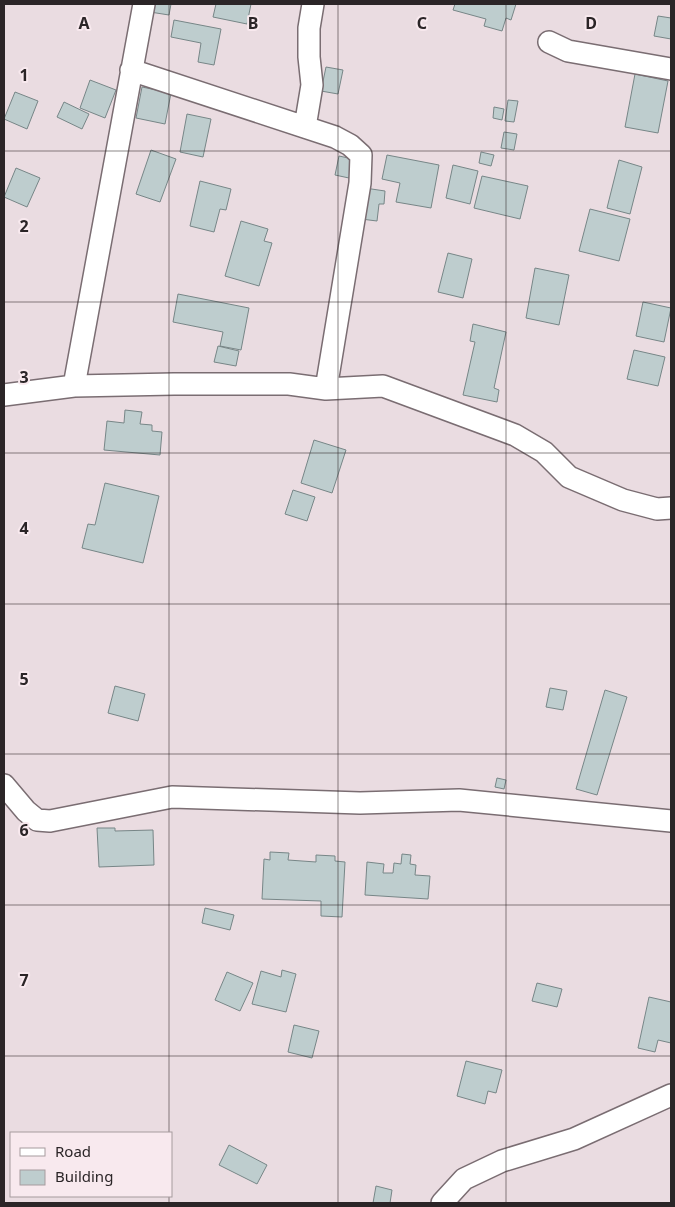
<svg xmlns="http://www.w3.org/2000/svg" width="675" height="1207" font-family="'Noto Sans',sans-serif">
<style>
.building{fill:#becdce;stroke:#778687}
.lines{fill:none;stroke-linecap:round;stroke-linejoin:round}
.minor-casing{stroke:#7a6d72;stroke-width:24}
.minor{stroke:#fff;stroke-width:21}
.grid{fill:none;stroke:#2b2527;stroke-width:1;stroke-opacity:0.55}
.grid-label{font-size:16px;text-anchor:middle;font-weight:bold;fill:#2b2527;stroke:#f8e9ee;stroke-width:4;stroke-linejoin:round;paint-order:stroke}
</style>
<rect width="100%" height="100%" fill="#eadce1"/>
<path class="building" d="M151 4H171L169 15 150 12Z
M216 4H251L247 24 213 17Z
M455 4H516L511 20 506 18 502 31 484 26 486 19 453 10Z
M658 16 671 18V39L654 36Z
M174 20 221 29 214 65 198 62 201 43 171 37Z
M326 67 343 70 338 94 321 91Z
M635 74 668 81 658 133 625 127Z
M90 80 116 90 105 118 80 108Z
M142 87 171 93 165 124 136 118Z
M15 92 38 101 27 129 4 119Z
M508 100 518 101 514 122 505 121Z
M64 102 89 114 82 129 57 117Z
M494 107 504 109 502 120 493 118Z
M187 114 211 119 203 157 180 152Z
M504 132 517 134 514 150 501 148Z
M151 150 176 159 160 202 136 194Z
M481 152 494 155 491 166 479 163Z
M387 155 439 165 431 208 396 202 400 183 382 179Z
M339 156 353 159 349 178 335 175Z
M619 160 642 167 630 214 607 208Z
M453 165 478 171 470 204 446 198Z
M16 168 40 178 27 207 4 197Z
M482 176 528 186 520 219 474 208Z
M200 181 231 189 226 210 220 209 214 232 190 226Z
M365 188 385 191 384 204H379L377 221 361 219Z
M590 209 630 219 619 261 579 251Z
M241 221 268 229 264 241 272 243 259 286 225 276Z
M448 253 472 259 463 298 438 292Z
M535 268 569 275 559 325 526 318Z
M178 294 249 308 241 350 220 346 223 332 173 322Z
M643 302 671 308 664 342 636 336Z
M473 324 506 332 494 388 499 390 497 402 463 395 475 342 470 341Z
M218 346 239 351 236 366 214 362Z
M634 350 665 357 658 386 627 379Z
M125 410 142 412 140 424 152 425V431L162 432 160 455 104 450 107 421 124 423Z
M314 440 346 450 332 493 301 483Z
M105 483 159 496 143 563 82 548 88 524 95 525Z
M293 490 315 497 307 521 285 514Z
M115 686 145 694 138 721 108 713Z
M550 688 567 691 563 710 546 707Z
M605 690 627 697 597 795 576 789Z
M497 778 506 780 504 789 495 787Z
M97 828H115V831L153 830 154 865 99 867Z
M270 852 289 853 288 860 316 862V855L335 856V861L345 862 342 917 321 916V901L262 899 264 859 270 860Z
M402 854 411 855 410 864 416 865 415 875 430 876 428 899 365 895 367 862 384 864 383 873H393L394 863 401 864Z
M205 908 234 915 230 930 202 923Z
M282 970 296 974 286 1012 252 1004 261 971 281 977Z
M227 972 253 983 240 1011 215 1000Z
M537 983 562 989 557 1007 532 1001Z
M649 997 671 1002V1043L658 1040 655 1052 638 1048Z
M294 1025 319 1031 312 1058 288 1052Z
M466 1061 502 1070 496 1093 488 1091 485 1104 457 1096Z
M229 1145 267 1165 257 1184 219 1165Z
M376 1186 392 1190 390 1203H373Z"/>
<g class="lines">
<g class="minor-casing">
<path id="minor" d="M549 42 568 51 671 69
M131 70 335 137 350 145 361 155 360 183 326 389
M305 127 312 85 309 57V28L313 4
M74 386 144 4
M4 395 74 386 174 384H289L326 389 383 386 515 435 544 452 569 477 623 500 657 509 671 508
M4 785 26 811 37 820 50 821 172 797 360 803 459 800 671 821
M442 1203 464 1179 502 1161 574 1139 671 1095"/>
</g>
<use href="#minor" class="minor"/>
</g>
<path class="grid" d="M169 4V1133M338 4V1203M506 4V1203M4 151H671M4 302H671M4 453H671M4 604H671M4 754H671M4 905H671M4 1056H671M169 1196V1203"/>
<g class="grid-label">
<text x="84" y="29">A</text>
<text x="253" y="29">B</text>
<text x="422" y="29">C</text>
<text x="591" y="29">D</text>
<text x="24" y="81">1</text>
<text x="24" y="232">2</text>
<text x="24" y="383">3</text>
<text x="24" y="534">4</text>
<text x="24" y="685">5</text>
<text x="24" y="836">6</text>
<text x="24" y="986">7</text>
</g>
<rect width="675" height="1207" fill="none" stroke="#2b2527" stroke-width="10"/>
<rect x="10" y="1132" width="162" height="65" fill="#f8e9ee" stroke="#a69b9e"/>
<rect x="20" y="1148" width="25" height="8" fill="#ffffff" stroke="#a69b9e"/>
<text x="55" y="1157" font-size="15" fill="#2b2527">Road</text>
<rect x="20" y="1170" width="25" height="15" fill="#becdce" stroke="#a69b9e"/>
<text x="55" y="1182" font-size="15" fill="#2b2527">Building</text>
</svg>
